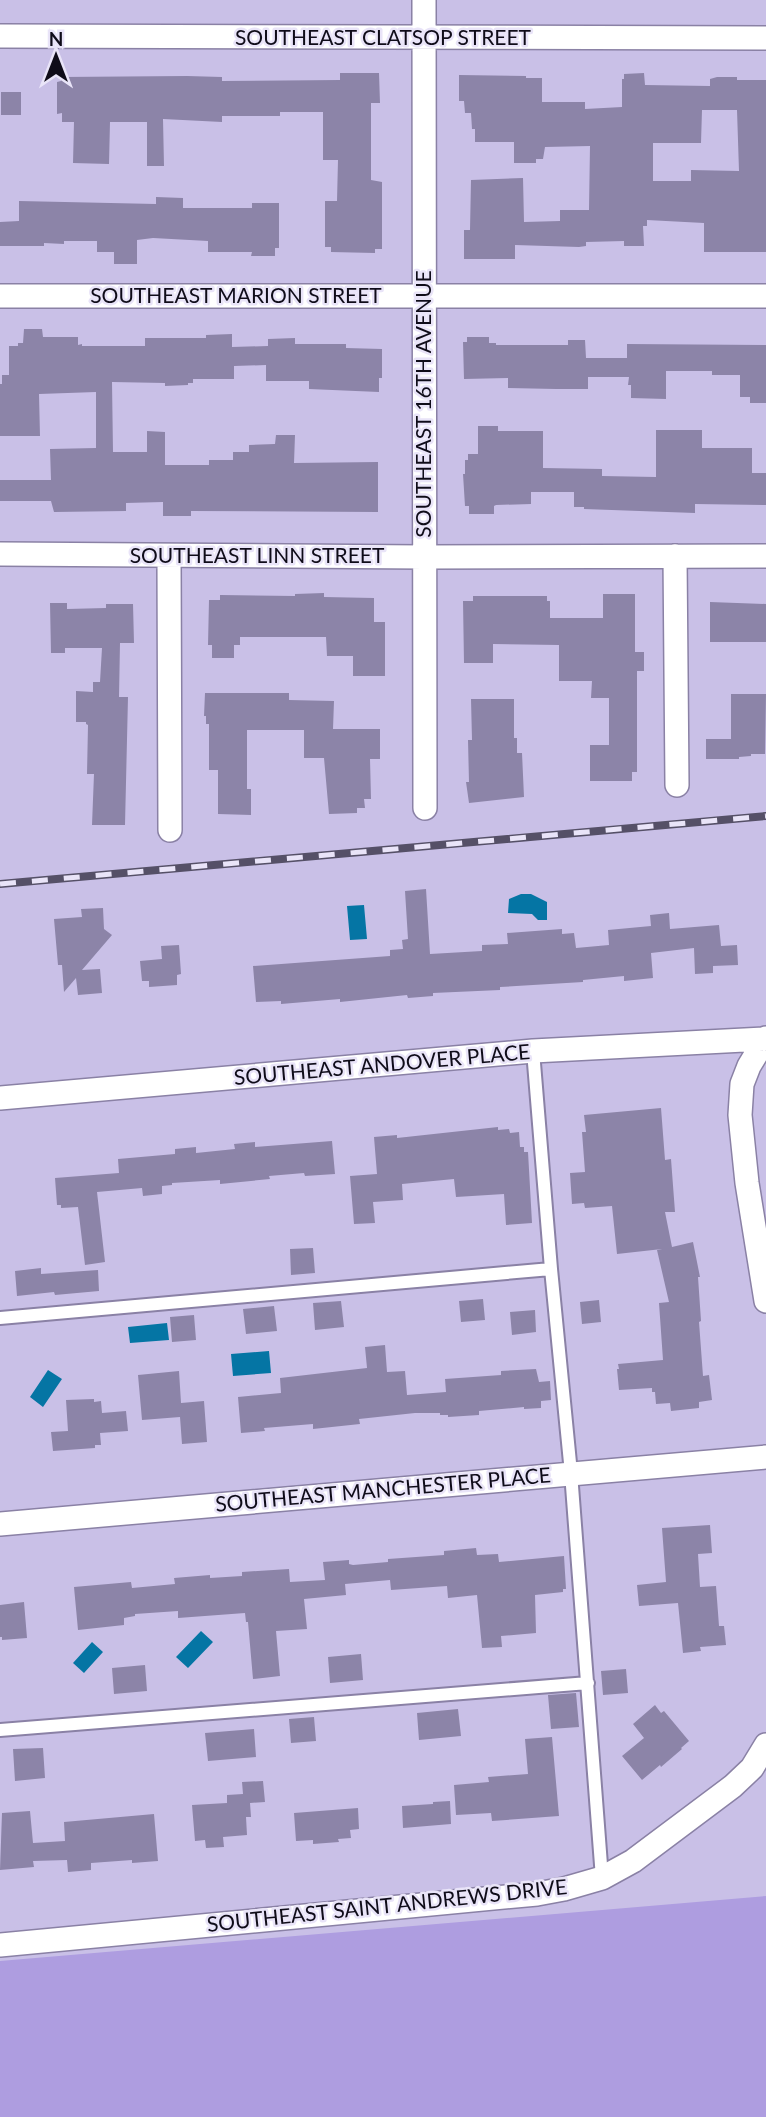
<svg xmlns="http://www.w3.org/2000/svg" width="766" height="2117" font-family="Lato,sans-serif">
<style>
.green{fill:#ae9de0}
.water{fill:#0575a4}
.building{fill:#8c84a8;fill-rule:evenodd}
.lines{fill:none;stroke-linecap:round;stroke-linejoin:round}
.lane-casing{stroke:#8a81a5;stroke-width:16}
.street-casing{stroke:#8a81a5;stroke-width:26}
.lane{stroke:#fff;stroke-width:12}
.street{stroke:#fff;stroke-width:23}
.rail-casing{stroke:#555067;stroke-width:8}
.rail{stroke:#e9e4f8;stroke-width:5;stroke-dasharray:16;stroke-linecap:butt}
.labels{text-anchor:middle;stroke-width:5;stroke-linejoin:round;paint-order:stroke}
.street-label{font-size:21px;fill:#0f0c19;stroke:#e9e4f8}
</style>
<rect width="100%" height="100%" fill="#c9c0e7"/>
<path class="green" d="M766 1896V2117H0V1961Z"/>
<path class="water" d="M521 894H531L547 902V920H538L532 914 508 913 509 899Z
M364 905 367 939 350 940 347 906Z
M167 1323 169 1340 130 1343 128 1327Z
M269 1351 271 1373 233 1376 231 1354Z
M48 1370 62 1379 43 1407 30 1397Z
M201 1631 213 1642 188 1668 176 1657Z
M92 1642 103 1652 84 1673 73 1663Z"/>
<path class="building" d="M340 73H379L380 103H371V180L382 182V249H375V253L331 252V247H325V201H337L338 160H323V112H280V116H222V122L163 119 164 166H147V122H110L109 164 73 163 74 122H62V113L57 114V82L61 81V77L187 76 222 77V81L340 80Z
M644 73 645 85 710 86V79L717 77H737V80H766V252H704V223L647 220V226H643L644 246H624V241L586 242V246L579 247 515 245V259H464V230H470L471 180 523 178 524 222 560 221V210H589L590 146 545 147 543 159H536V163H514V142H475V129H472L471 113H465L464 101H459V75L526 76V78H542V102H585V109L622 107V79H624V74ZM702 110H737L739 171 691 170V181H653V143H701Z
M1 92H21V115H1Z
M156 197 183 198V208H252V203H279V248H275V256H251L252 252H208V241L153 238 137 240V264H114V252H97V241H64V244L44 243V246H0V222L19 221V201L156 204Z
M24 329H42L43 337H78V345L82 344V346H145V338H206V335L232 334V347L268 346V339L295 338V344H346V348L382 349V378H379V392L309 389V381H266V365L234 366V379H193V383H188V385L165 386V383L112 382 113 452H147V431L165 432V465H209V460H233V452H249V445L275 444 276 435H295L294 463 378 462V512L191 511V516H163V502L126 503V511L54 512 51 501H0V480H51L50 449 96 448V392L39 394 40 436H0V384H2V375H9V346H18V343H23Z
M467 337H489V343H496V345H568V340H585L586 358H627V344L766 345V403H750V397H740V375H712V371H666V399L631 398V385H628L629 377H588V389H556L508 388V378L464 379 463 342H467Z
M478 426H498V431H543V468L602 469V476L656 477V430H702V448H752V473H766V505L695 504V513L584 509V507H574V492H531V504L496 505 494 506V514H469V506H465L463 474H465V460H468V454H478Z
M324 593V597L374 598V622H385V676H353V656H327L326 637H240V645H234V658H212V645H208L209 600H220V595L295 596V594Z
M603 594H635V652H644V671H637V772H632V781H590V745H609V698H591L592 681H559V645L493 644V663H464L463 601H473V596H547V601H550V618H603Z
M710 602 766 604V642H710Z
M50 603H67V609L106 608V604H133L134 643H120L119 697H128L125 825H92L94 774H87L88 725 86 724V722H76V691L93 692V682H100L102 648H65V653H51Z
M205 693H289V700L334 701 333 729H380V759H370L371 799H364L365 808H357V813L329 814 324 758H304V730H247V789H251V815L218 814V770H209V724H206V716H204Z
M731 694H766L765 754H751V756L739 757V759H706V739H731Z
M471 699H514V738H517V753H522L524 797 469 803 466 782H469L468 740H472Z
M426 889 430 954 482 951V945L508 944 507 933 562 929V934L574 933 576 948 609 945 608 930 651 926 650 915 669 913 670 929 719 925 721 946 737 945 738 965 713 966V973L695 974 694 948 651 953 653 978 624 981V976L583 980V982L500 987V990L433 993V996L408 998 407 995 340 1002V999L281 1004V1001L256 1002 253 966 390 956V950L403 949 402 940 408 939 405 891Z
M103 908 104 929 112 935 82 970 100 969 102 993 78 995 76 978 64 992 62 965H58L54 919 82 917 81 909Z
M179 945 181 974 177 975V985L149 987V981H142L140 961 162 959 161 946Z
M661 1108 665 1160 671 1159 675 1212H665L672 1247 693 1242 700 1277H698L701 1321 699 1322 703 1376 709 1375 712 1400 699 1402V1408L671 1411 670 1403 656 1404 655 1392H652V1388L619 1390 617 1369H619L618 1364 663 1360 659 1303 669 1302 657 1250 662 1249 617 1254 612 1206 585 1208 584 1203 572 1204 570 1173 585 1172 582 1132H586L584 1115Z
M498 1127V1130L509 1129 510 1133 519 1132 520 1147H524V1152H528L532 1223 506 1225 504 1194 456 1197 454 1179 402 1184 403 1200 373 1202 375 1223 354 1224 350 1176 377 1174 374 1137 397 1135V1138Z
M332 1141 335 1174 305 1176 304 1173 269 1176 270 1179 220 1184V1180L172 1183V1185L162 1186V1194L143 1196 142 1188 97 1192 105 1262 85 1265 78 1207 61 1208V1205H57L55 1178 119 1173 118 1159 175 1154V1149L196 1147V1153L235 1149 234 1144 255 1142V1147Z
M313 1248 315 1273 291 1275 290 1249Z
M41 1268V1274L98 1270 99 1291 55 1295 54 1292 17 1296 15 1271Z
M483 1299 485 1320 461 1322 459 1301Z
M599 1300 601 1322 582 1324 580 1302Z
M341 1301 344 1327 315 1330 313 1303Z
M274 1306 277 1331 246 1334 243 1309Z
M535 1310 536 1332 512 1335 510 1312Z
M194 1315 196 1340 172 1342 170 1317Z
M385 1345 387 1372 405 1371 407 1395 446 1392 445 1379 501 1375V1371L536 1369 539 1382 550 1381 551 1400 541 1401V1408L524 1409V1407L479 1411V1415L448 1417V1415H440V1413H415L359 1419 360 1424 313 1429V1424L264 1428 265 1431 241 1433 238 1397 281 1393 280 1378 367 1368 365 1347Z
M179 1371 181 1403 204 1401 207 1442 182 1444 180 1417 142 1420 138 1375Z
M94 1399V1402L101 1401 102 1413 126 1411 128 1431 100 1433 101 1445H95V1448L53 1451 51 1432 68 1431 66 1400Z
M710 1525 712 1553 698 1554 700 1587 716 1586 719 1626H724L726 1645 700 1647 701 1651 683 1653 678 1603 639 1606 637 1585 666 1582 662 1528Z
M476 1548 477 1555 498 1554 499 1562 564 1556 566 1589H563V1592L535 1595 536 1633 501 1636 502 1647 482 1648 477 1595 448 1598 447 1586 391 1590 390 1580 345 1584 346 1595 304 1599 307 1629 276 1631 280 1676 253 1679 248 1622H246L245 1613 178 1618V1611L135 1614V1616L124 1618V1625L78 1630 74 1587 131 1582 132 1588 175 1584 174 1578 210 1575V1578L242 1576V1572L289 1569 290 1582 325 1580 323 1562 349 1560V1564L353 1565 388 1562V1559L444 1555V1551Z
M24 1602 27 1638 2 1640V1637H0V1605Z
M361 1654 363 1680 330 1683 328 1657Z
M145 1665 147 1691 114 1694 112 1668Z
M626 1669 628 1693 603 1695 601 1671Z
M576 1693 579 1727 551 1729 548 1695Z
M655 1705 661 1713 664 1711 689 1741 681 1748 682 1749 661 1767 660 1765 642 1780 622 1756 644 1738 633 1724Z
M458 1709 461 1736 419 1740 417 1713Z
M314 1717 316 1741 291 1743 289 1719Z
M254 1729 256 1757 208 1761 205 1733Z
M552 1737 559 1816 492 1821 491 1813 456 1815 454 1785 489 1782 488 1777 528 1774 525 1739Z
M43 1748 45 1778 15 1781 13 1749Z
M263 1781 265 1802 250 1803 251 1817H246L247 1835 223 1837 224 1847 206 1848 205 1840 195 1841 192 1805 227 1803V1795L243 1794 242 1782Z
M450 1801 451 1824 403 1828 402 1806 433 1804V1802Z
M358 1808 359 1829 350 1830 351 1838 338 1839 339 1842 313 1844V1840L296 1841 294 1813Z
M30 1811 33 1843 65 1841 64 1822 154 1814 158 1861 132 1863V1860L91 1863V1870L68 1872 67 1860 33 1861 34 1867 0 1870 2 1813Z"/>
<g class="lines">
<g class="lane-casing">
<path id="lane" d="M533 1051 551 1269 571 1473 602 1878
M0 1318 551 1269
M0 1730 588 1683"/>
</g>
<g class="street-casing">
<path id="street" d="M424 0 425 808
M0 36 766 38
M0 296H766
M0 554 424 557 766 556
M169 556 170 830
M675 556 677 785
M766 1038 749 1066 742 1084 740 1115 747 1183 766 1301
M0 1098 533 1051 764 1039
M0 1524 766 1457
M0 1945 537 1894 564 1889 602 1878 633 1861 733 1786 752 1768 766 1745"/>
</g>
<use href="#lane" class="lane"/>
<use href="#street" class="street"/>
<g class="rail-casing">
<path id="rail" d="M0 884 766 816"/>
</g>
<use href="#rail" class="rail"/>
</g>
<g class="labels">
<g class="street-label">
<text x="383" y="45">SOUTHEAST CLATSOP STREET</text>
<text x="236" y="303">SOUTHEAST MARION STREET</text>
<text transform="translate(424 404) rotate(-90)" y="7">SOUTHEAST 16TH AVENUE</text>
<text x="257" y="563">SOUTHEAST LINN STREET</text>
<text transform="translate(382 1065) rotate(-5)" y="7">SOUTHEAST ANDOVER PLACE</text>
<text transform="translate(383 1490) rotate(-5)" y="7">SOUTHEAST MANCHESTER PLACE</text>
<text transform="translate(387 1906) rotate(-6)" y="7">SOUTHEAST SAINT ANDREWS DRIVE</text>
</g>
</g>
<g transform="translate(56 56)" stroke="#e9e4f8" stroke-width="5" paint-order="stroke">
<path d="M0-5L12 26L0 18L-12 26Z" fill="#0f0c19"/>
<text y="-10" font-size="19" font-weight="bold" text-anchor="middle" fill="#0f0c19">N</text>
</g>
</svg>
